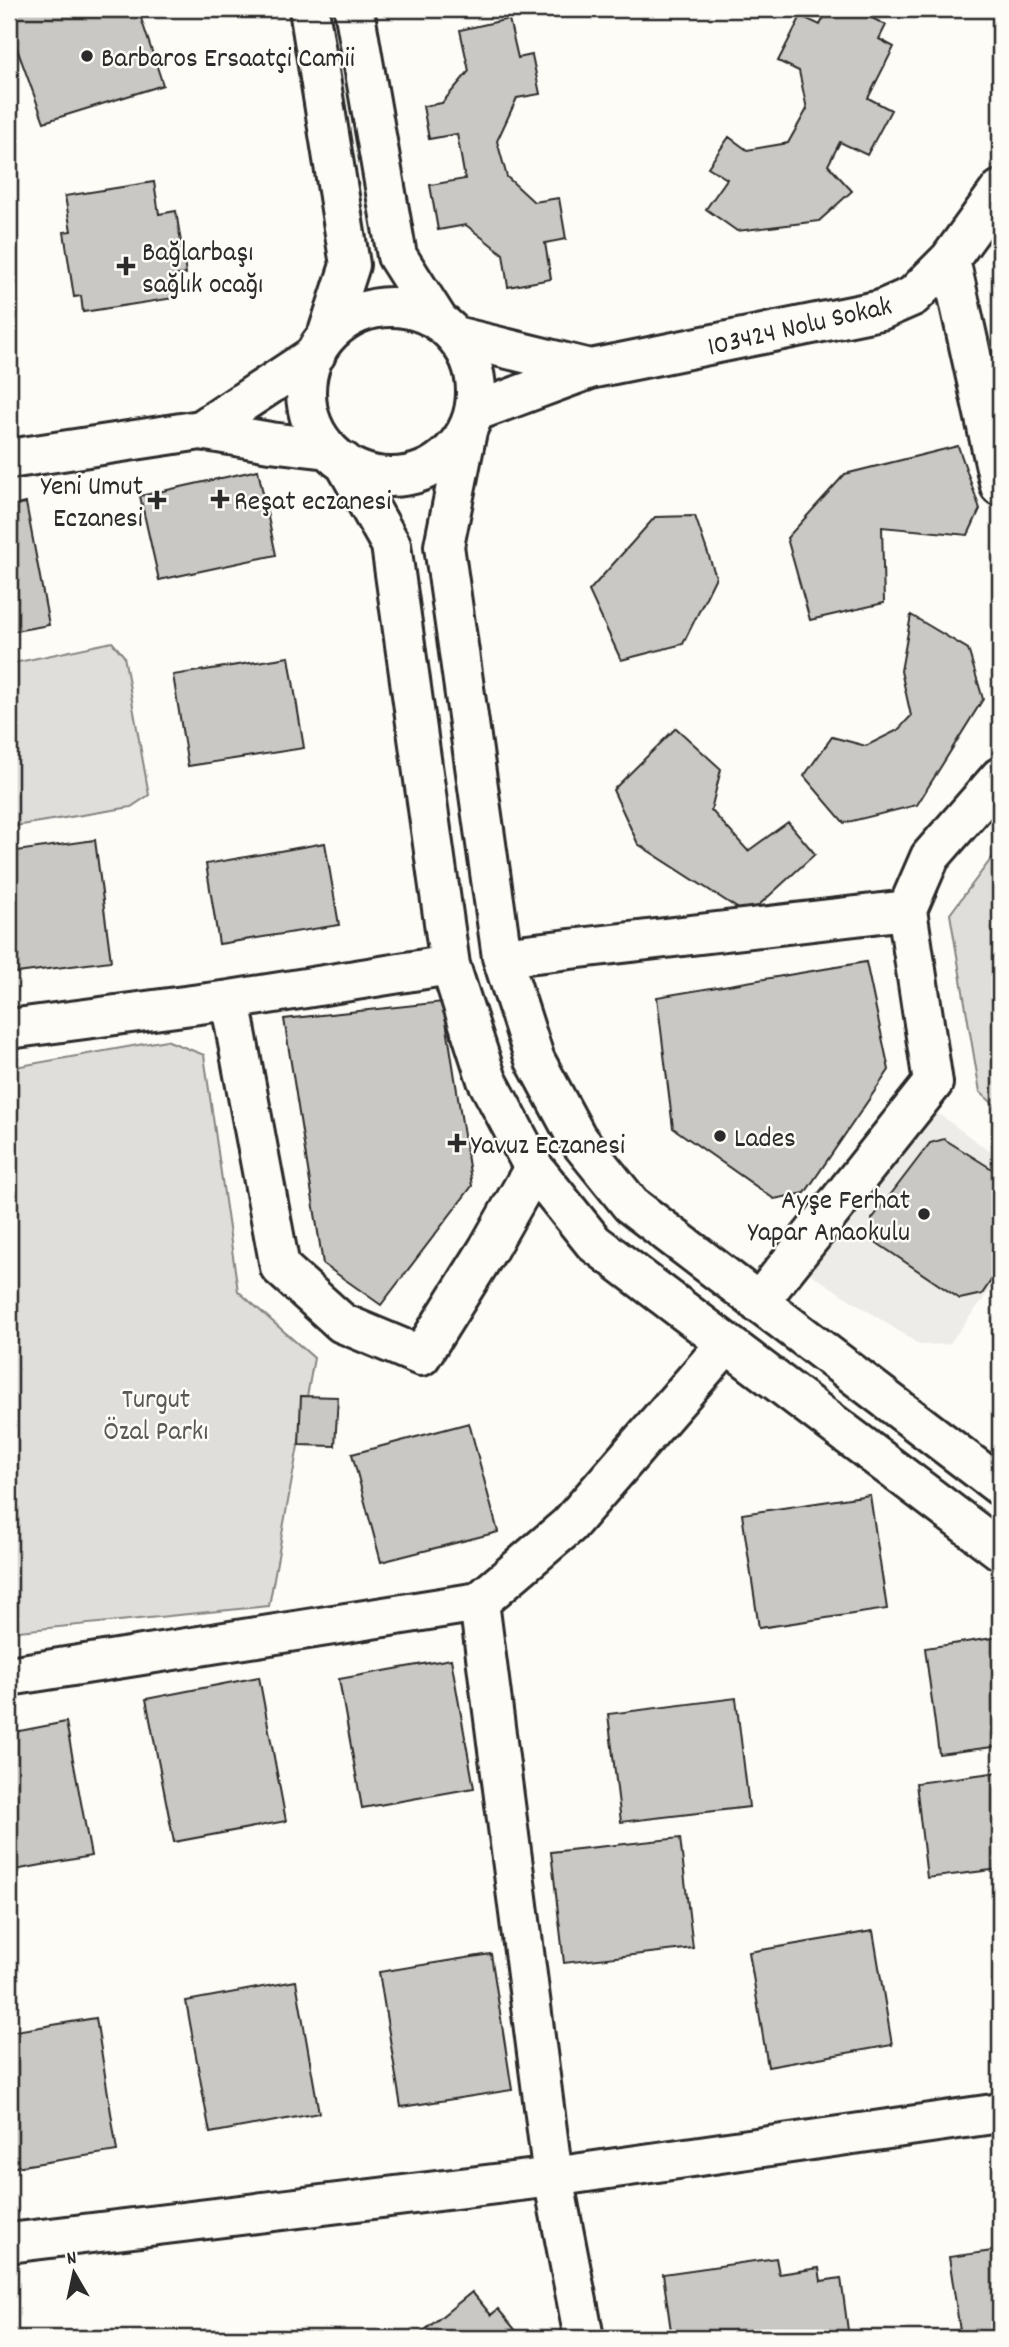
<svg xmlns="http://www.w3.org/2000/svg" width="1009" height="2347" font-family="Dekko,sans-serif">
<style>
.built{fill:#edece8}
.green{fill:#dfdeda;stroke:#858482;stroke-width:2}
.building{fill:#c9c8c4;stroke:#2b2b2b;stroke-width:2}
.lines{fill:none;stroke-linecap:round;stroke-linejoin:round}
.minor-casing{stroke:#2b2b2b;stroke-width:44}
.minor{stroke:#fdfcf7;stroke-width:38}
.poi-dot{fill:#2b2b2b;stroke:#fdfcf7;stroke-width:2.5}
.labels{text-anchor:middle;stroke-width:5;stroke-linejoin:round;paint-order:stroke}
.poi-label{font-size:28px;fill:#2b2b2b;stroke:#fdfcf7;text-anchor:start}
.street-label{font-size:28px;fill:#2b2b2b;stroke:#fdfcf7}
.park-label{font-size:28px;fill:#585857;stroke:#fdfcf7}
</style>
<rect width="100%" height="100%" fill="#fdfcf7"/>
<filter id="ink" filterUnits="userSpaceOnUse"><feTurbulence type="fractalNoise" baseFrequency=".0143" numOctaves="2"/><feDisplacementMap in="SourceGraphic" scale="14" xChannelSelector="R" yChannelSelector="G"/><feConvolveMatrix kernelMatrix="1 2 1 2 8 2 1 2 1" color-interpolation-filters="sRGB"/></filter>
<g filter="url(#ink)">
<path class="built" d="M932 1109 1000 1159V1277L949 1344 920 1345 803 1269Z"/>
<path class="green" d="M112 642 124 656 149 795 131 807 9 827V664Z
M1000 847V1110L980 1092 950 914Z
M166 1040 204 1055 238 1291 314 1358 269 1606 9 1632V1068Z"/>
<path class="building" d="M9 9H138L163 85 44 122 9 27Z
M828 9H854L886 25 879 39 894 47 868 98 891 110 867 155 840 142 828 165 852 191 819 221 737 231 706 209 727 179 708 167 729 137 747 150 788 143 807 109 799 71 778 61 801 16 820 25Z
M509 19 518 58 532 55 540 94 517 98 497 141 507 177 534 202 559 198 566 239 545 243 551 279 508 287 503 254 466 225 438 230 430 185 465 179 457 134 429 139 423 106 442 103 469 71 460 30Z
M154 182 159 214 176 211 186 274 171 276 174 298 83 312 81 296 74 297 64 232 71 231 65 196Z
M958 446 980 509 968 535 882 527 884 603 810 620 787 538 845 474Z
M258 470 276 555 159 580 140 496Z
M26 503 49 625 9 632V506Z
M695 516 716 577 683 644 621 660 589 591 655 517Z
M911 615 968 649 983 699 917 805 844 823 804 776 832 737 866 746 898 730 911 716 901 671Z
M289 657 304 748 188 766 173 675Z
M676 728 721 769 711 810 748 851 788 822 815 854 748 915 638 844 613 790Z
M95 840 111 961 9 974V852Z
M325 843 339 925 219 944 206 864Z
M866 962 889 1070 805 1193 774 1199 673 1128 657 997Z
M443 1002 472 1186 381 1305 323 1264 284 1019Z
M944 1139 1000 1174V1267L982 1294 960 1299 874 1241 872 1219 930 1143Z
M301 1396 338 1397 335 1446 299 1445Z
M469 1423 498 1532 381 1562 352 1454Z
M870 1495 887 1609 759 1628 742 1514Z
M1000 1637V1746L939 1754 925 1648Z
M451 1659 474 1788 362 1808 339 1679Z
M259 1677 286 1821 174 1842 146 1699Z
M736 1698 749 1807 621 1822 608 1714Z
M66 1722 91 1856 9 1871V1733Z
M1000 1772V1869L927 1878 916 1783Z
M680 1838 693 1948 564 1963 551 1852Z
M873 1931 892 2045 768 2067 749 1952Z
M491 1954 512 2090 401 2107 379 1972Z
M296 1981 319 2113 210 2133 186 2001Z
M96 2018 117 2151 9 2168V2032Z
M1000 2250V2338H961L949 2257Z
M776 2258 779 2274 819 2268 821 2281 841 2278 849 2338H672L663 2274Z
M472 2292 491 2315 498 2309 522 2338H415Z"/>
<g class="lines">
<g class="minor-casing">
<path id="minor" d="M309 9 350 265 327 336
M354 9 397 256 439 322
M950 259 1000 486
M306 392a85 85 0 1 1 170 0a85 85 0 1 1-170 0Z
M455 336 590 369
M474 412 590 369 881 310 913 296 950 259 1000 190
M201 430 316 354
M467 431 444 546 502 957 535 1060 577 1138 631 1205 1000 1486
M9 459 201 430 270 442 328 449
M344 462 391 545 450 965 487 1080 534 1168 594 1243 1000 1550
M502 957 907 910
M230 1000 280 1267 342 1323 421 1356 488 1249 534 1168
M9 1029 230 1000 450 965
M758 1303 933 1083 907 910 930 857 1000 777
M479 1602 553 2177 584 2338
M9 1676 479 1602 569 1525 726 1344
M9 2243 553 2177 1000 2113"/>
</g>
<use href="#minor" class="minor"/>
</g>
</g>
<g class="poi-dot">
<circle cx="87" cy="56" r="7"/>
<path d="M122.5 255.5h7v7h7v7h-7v7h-7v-7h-7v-7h7z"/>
<path d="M216.5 488.5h7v7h7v7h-7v7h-7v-7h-7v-7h7z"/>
<path d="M153.5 489.5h7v7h7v7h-7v7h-7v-7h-7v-7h7z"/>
<circle cx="720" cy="1136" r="7"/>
<path d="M453.5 1132.5h7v7h7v7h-7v7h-7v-7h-7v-7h7z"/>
<circle cx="924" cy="1214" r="7"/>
</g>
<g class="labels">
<g class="poi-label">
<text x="101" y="66">Barbaros Ersaatçi Camii</text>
<text x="142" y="260">Bağlarbaşı<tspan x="142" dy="32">sağlık ocağı</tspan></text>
<text x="143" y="494" text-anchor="end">Yeni Umut<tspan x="143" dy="32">Eczanesi</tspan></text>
<text x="234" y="509">Reşat eczanesi</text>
<text x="734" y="1146">Lades</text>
<text x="471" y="1153">Yavuz Eczanesi</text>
<text x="910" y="1208" text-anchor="end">Ayşe Ferhat<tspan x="910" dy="32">Yapar Anaokulu</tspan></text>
</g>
<g class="street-label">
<text transform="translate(799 324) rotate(-13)" y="10">103424 Nolu Sokak</text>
</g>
<g class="park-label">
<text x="156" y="1407">Turgut<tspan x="156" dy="32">Özal Parkı</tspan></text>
</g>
</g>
<rect width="1009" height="2347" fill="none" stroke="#fdfcf7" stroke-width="35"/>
<rect x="18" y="18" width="974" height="2312" fill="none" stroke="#2b2b2b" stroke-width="2.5" filter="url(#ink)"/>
<g transform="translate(74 2273) rotate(351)" stroke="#fdfcf7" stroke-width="5" paint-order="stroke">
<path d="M0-5L12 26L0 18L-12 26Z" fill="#2b2b2b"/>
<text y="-10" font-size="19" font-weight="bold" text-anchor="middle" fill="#2b2b2b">N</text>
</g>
</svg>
